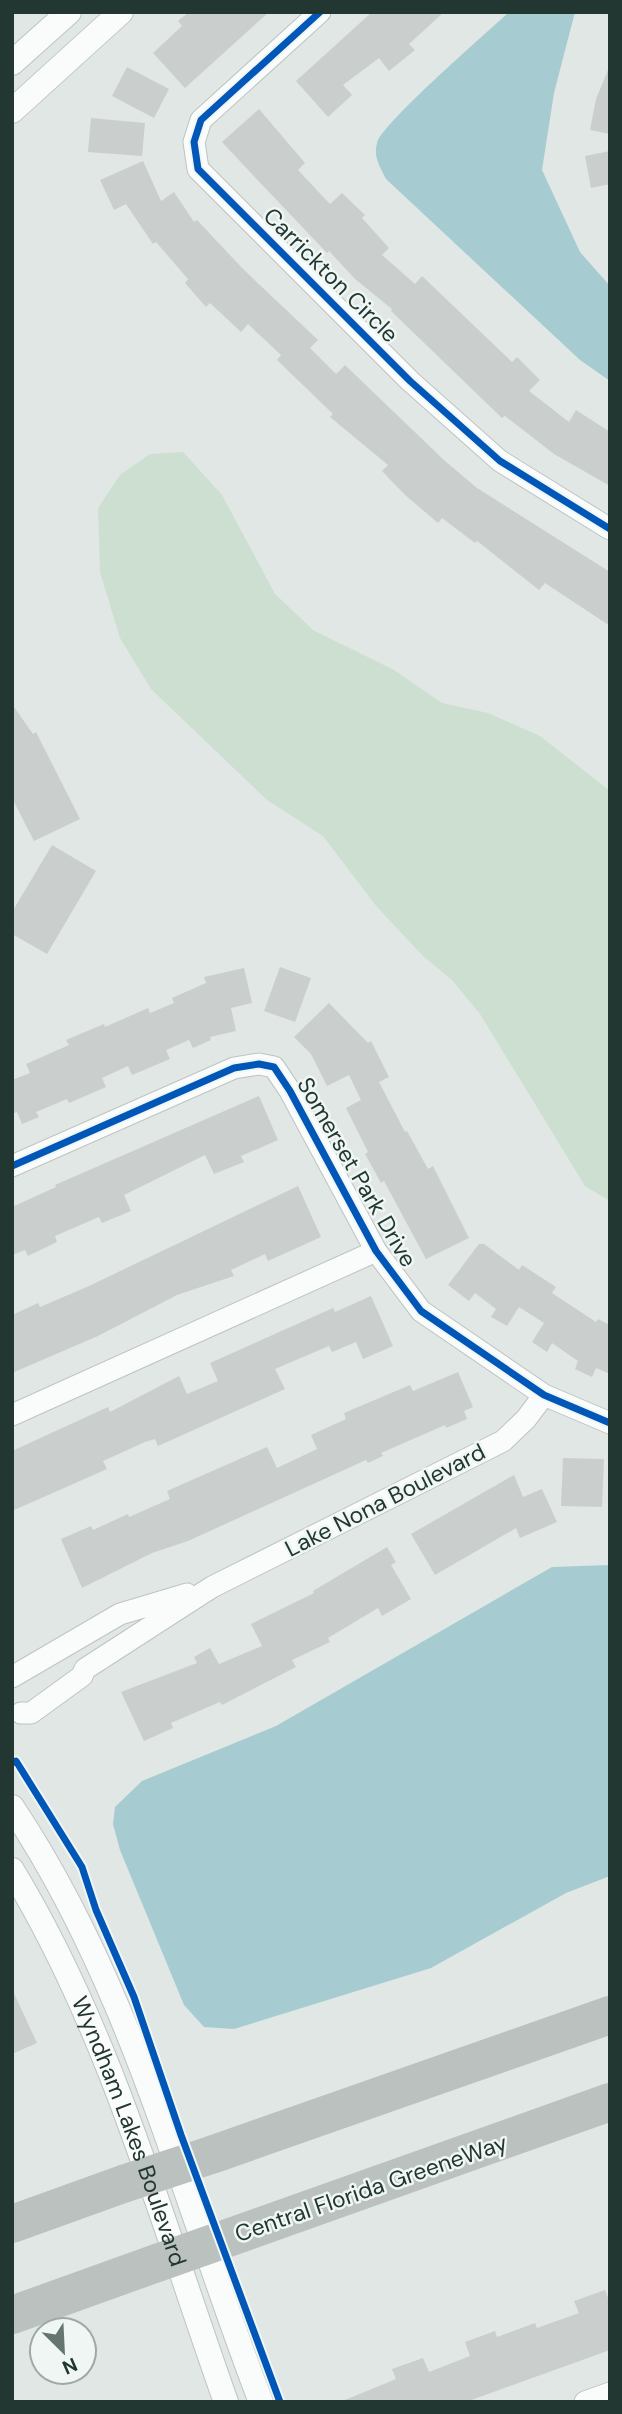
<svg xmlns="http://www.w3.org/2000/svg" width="622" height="2414" font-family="'DM Sans',sans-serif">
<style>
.green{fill:#ccdfd1}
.water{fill:#a6ccd1}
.building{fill:#cacfcd}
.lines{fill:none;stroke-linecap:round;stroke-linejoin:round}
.minor-casing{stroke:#bec4c1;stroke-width:23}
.tertiary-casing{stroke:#bec4c1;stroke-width:26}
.motorway-casing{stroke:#bcc3c1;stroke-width:38}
.minor{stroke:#fafbfb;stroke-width:21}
.tertiary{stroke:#fafbfb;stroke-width:24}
.motorway{stroke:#bac1bf;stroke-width:37}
.motorway-bridge-casing{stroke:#bcc3c1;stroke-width:38;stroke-linecap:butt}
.motorway-bridge{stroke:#bac1bf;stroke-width:37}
.cycleway-casing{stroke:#eff6f3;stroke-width:11}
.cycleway{stroke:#0057b8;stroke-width:7}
.labels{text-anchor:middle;stroke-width:5;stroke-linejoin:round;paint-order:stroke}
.street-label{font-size:23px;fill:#223731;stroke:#eff6f3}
</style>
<rect width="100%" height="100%" fill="#e1e7e4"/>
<path class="green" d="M183 452 222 495 275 594 313 630 394 670 442 703 488 713 540 736 610 791V1201L585 1186 480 1014 452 980 423 956 377 907 323 836 267 800 151 689 120 638 100 572 98 508 120 475 150 454Z"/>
<path class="water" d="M509 12H575L554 93 542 170 580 252 610 286V381L580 360 386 179C380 167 373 156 377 143 382 123 488 32 509 12Z
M610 1565V1876L566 1893 431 1968 234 2029 204 2027 184 2005 120 1850 113 1824 115 1807 142 1781 276 1726 552 1567Z"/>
<path class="building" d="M189 12H269L185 88 153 53 182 26 178 21Z
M372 12H444L409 44 415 50 389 71 379 58 343 85 352 95 328 117 296 81Z
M127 67 169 89 154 118 112 96Z
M608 70H610V134L590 130 596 99Z
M259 109 305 163 298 170 330 204 342 193 365 215 362 218 389 248 382 255 415 284 422 276 512 362 517 357 540 380 529 391 569 422 576 410 610 432V486L554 454 505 416 502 418 391 311 392 309 355 279 329 251 327 253 250 172 222 142Z
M91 118 145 123 142 156 88 152Z
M610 151V184L591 188 585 156Z
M143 161 161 201 174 192 194 222 197 220 243 269 318 340 310 348 336 374 345 365 445 461 477 488 610 572V626L545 583 539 590 477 541 475 543 442 518 438 523 405 495 382 471 388 465 330 417 333 414 277 360 281 355 248 324 241 332 210 303 206 307 185 283 188 279 156 242 153 244 126 204 114 210 100 180Z
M12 704 33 734 36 732 80 819 34 841 12 798Z
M52 845 96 871 47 954 12 934V912Z
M280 967 311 978 295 1022 264 1011Z
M244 968 252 1003 231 1008 236 1031 210 1037 211 1040 193 1048 189 1040 166 1050 170 1059 132 1075 128 1066 102 1078 106 1087 69 1103 67 1099 36 1112 39 1117 22 1124 17 1112 12 1114V1080L30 1073 26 1064 69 1045 66 1040 104 1024 105 1027 148 1008 150 1013 174 1003 172 998 206 983 204 977Z
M329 1003 368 1043 371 1041 389 1077 379 1082 405 1132 407 1131 428 1169 433 1166 469 1238 426 1259 384 1181 381 1183 365 1154 368 1152 346 1108 361 1100 349 1075 327 1086 311 1054 294 1037Z
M259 1096 278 1140 241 1156 244 1162 214 1174 205 1155 124 1195 131 1211 102 1223 99 1217 55 1236 57 1242 28 1256 25 1250 12 1255V1207L56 1187 55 1185Z
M298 1186 321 1237 268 1261 265 1254 231 1270 234 1276 177 1295 98 1336 12 1373V1315L38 1303 40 1307 89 1286Z
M479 1244H484L519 1270 522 1265 556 1287 552 1293 596 1322 598 1319 610 1325V1374L596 1368 592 1377 575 1369 578 1361 552 1343 547 1352 532 1342 544 1323 519 1307 507 1326 491 1317 496 1309 475 1293 469 1301 448 1285Z
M371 1296 393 1346 363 1359 356 1342 332 1352 329 1346 275 1369 285 1389 158 1446 155 1439 145 1442 103 1461 107 1469 12 1511V1451L108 1407 110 1412 179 1376 187 1394 218 1381 210 1363 333 1308 335 1312Z
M458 1372 473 1407 464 1411 467 1419 446 1428 445 1425 381 1453 383 1456 368 1463 366 1460 188 1541 152 1553 82 1588 61 1539 91 1526 93 1530 128 1514 129 1517 170 1499 167 1491 267 1447 277 1468 317 1449 311 1435 346 1419 344 1413 410 1385 413 1391Z
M563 1458 604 1459 602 1507 561 1506Z
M514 1475 523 1497 542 1489 557 1522 520 1538 516 1528 435 1575 411 1534Z
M387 1547 396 1562 391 1565 411 1599 382 1616 378 1608 328 1638 330 1642 292 1660 296 1667 222 1705 220 1702 171 1723 173 1728 144 1741 121 1692 197 1663 194 1657 210 1648 219 1664 262 1646 251 1624 314 1593 313 1591Z
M12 1989 37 2043 12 2054Z
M605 2290 610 2303V2350L466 2402H340L396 2379 392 2369 423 2358 429 2372 470 2356 465 2342 495 2331 497 2337 535 2323 537 2328 579 2313 574 2301Z"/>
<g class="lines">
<g class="minor-casing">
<path id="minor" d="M320 12 201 120 194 142 198 169 410 381 500 461 610 529
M12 1166 234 1068 259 1064 274 1067 290 1091 376 1251 421 1311 544 1395 610 1423
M12 1415 376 1251
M12 1677 120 1614 187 1594
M21 1713H31L82 1676 85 1669 212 1587 503 1441 526 1419 544 1395
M585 2402 610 2393"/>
</g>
<g class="tertiary-casing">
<g id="tertiary">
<path d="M12 63 69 12"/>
<path d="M12 111 121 12"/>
<path d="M12 1807C133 1988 183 2201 261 2402"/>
<path id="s1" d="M12 1870C111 2033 162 2223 226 2402"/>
</g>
</g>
<g class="motorway-casing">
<path id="motorway" d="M214 2154 610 2015
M12 2224 123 2184
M242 2233 610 2102
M12 2315 157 2263"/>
</g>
<use href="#minor" class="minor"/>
<use href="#tertiary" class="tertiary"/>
<use href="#motorway" class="motorway"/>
<g class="motorway-bridge-casing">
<path id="motorway-bridge" d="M123 2184 214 2154
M157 2263 242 2233"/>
</g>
<use href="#motorway-bridge" class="motorway-bridge"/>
<g class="cycleway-casing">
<path id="cycleway" d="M320 12 201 120 194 142 198 169 410 381 500 461 610 529
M12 1166 234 1068 259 1064 274 1067 290 1091 376 1251 421 1311 544 1395 610 1423
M12 1763 16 1761 82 1867 96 1910 134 1997 181 2135 280 2402"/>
</g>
<use href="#cycleway" class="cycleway"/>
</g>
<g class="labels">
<g class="street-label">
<text transform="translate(331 275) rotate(45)" y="8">Carrickton Circle</text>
<text transform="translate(357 1172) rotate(60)" y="8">Somerset Park Drive</text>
<text transform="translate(385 1500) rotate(-27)" y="8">Lake Nona Boulevard</text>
<text dy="8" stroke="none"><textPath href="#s1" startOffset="287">Wyndham Lakes Boulevard</textPath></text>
<text transform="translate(371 2188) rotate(-19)" y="8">Central Florida GreeneWay</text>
</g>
</g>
<rect width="622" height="2414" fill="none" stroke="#223731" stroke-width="28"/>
<g transform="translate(63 2351) rotate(156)"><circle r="33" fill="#eff6f3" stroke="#9daaa5" stroke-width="2"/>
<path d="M0-5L12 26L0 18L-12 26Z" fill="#657570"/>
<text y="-10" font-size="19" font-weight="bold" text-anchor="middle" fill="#223731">N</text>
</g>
</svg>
